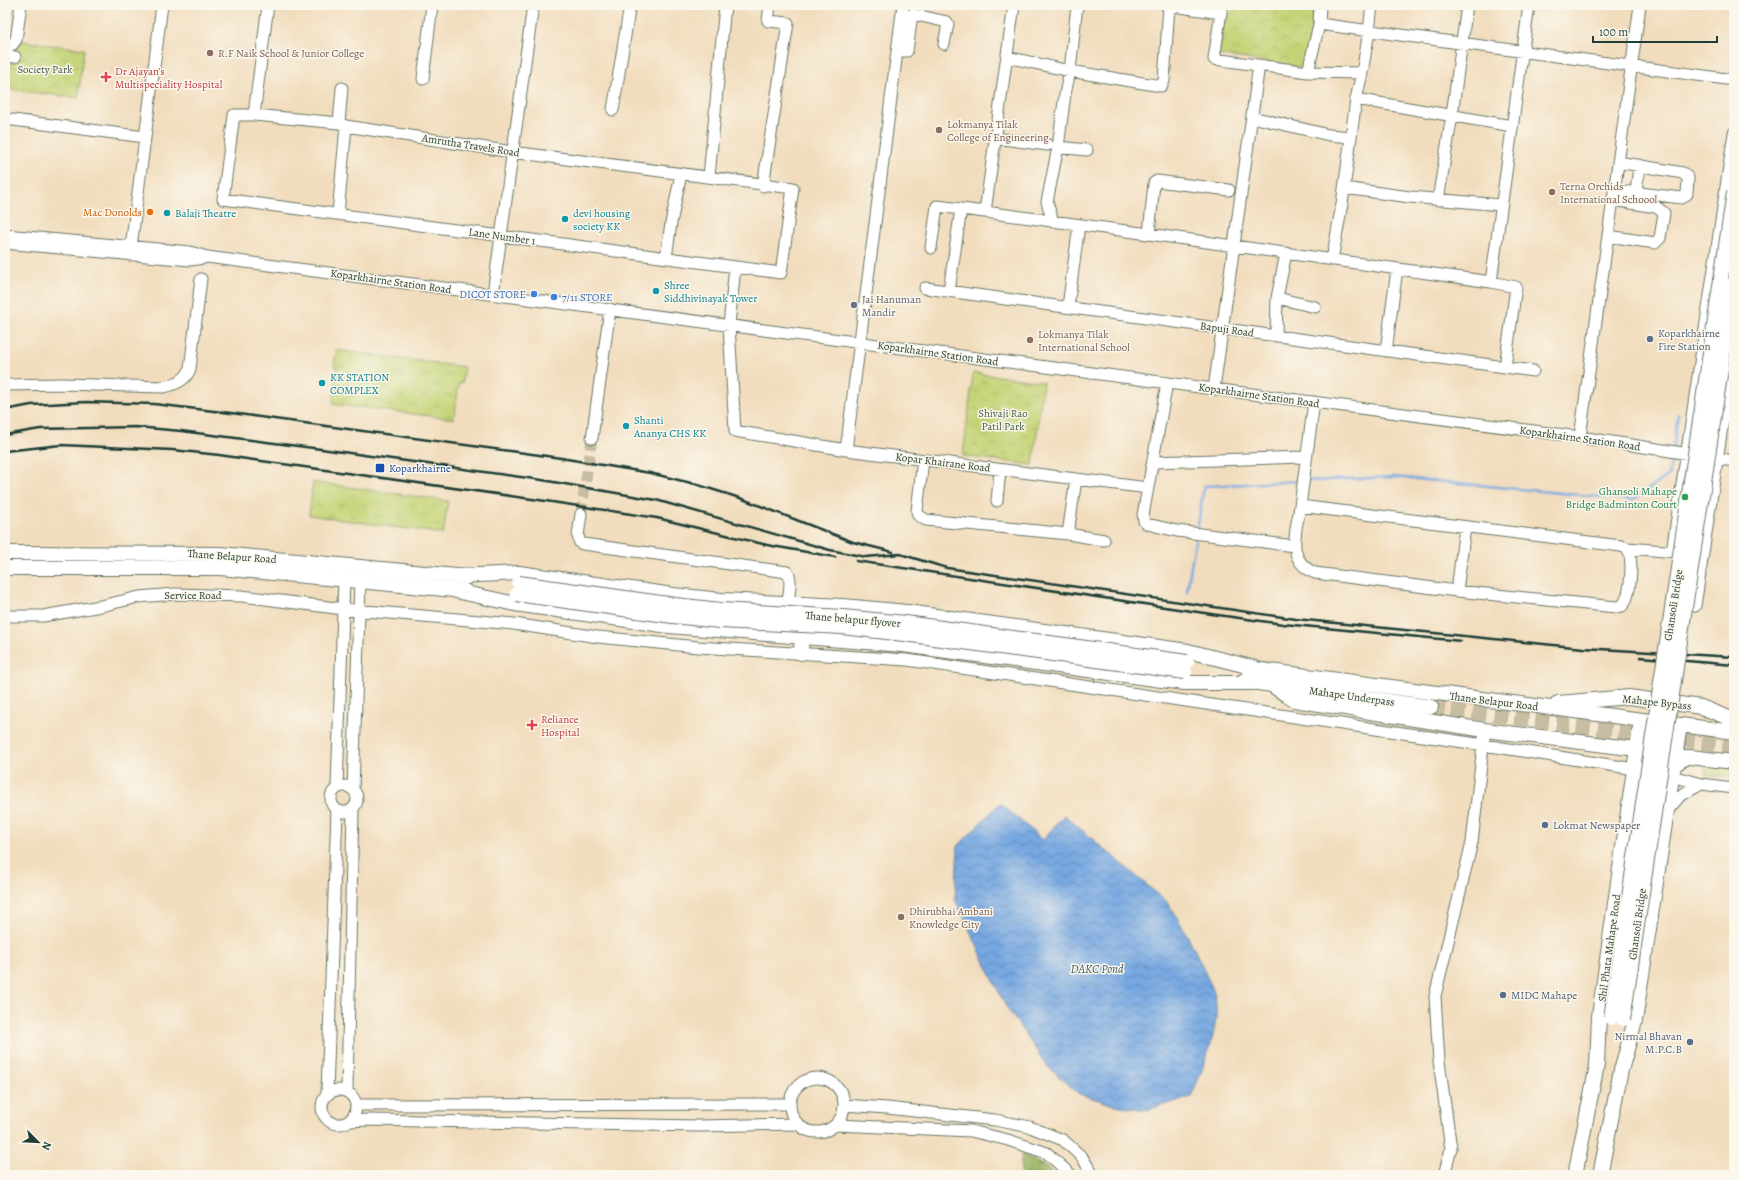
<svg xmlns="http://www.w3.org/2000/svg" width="1739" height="1180" font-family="Alegreya,serif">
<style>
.grass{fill:url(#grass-tufts);stroke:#728854}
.forest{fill:url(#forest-firs);stroke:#5d794d}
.park{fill:url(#park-crowns);stroke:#728854}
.water{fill:url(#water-waves);stroke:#4a728a}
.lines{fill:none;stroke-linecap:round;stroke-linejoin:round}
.stream{stroke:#76a7e1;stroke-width:2.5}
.minor-tunnel{stroke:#c7bda2;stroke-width:11;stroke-dasharray:11 5.5;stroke-linecap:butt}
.major-tunnel{stroke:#c7bda2;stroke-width:14;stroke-dasharray:14 7;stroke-linecap:butt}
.minor-casing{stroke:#687564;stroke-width:13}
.major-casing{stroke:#687564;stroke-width:16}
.minor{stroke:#fff;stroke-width:11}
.major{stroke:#fff;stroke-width:14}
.rail{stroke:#1f3d34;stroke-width:2.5}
.major-bridge-casing{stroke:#687564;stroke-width:16;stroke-linecap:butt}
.major-bridge{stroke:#fff;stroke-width:14}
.education-dot{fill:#8d6e63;stroke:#fbf7ec;stroke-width:1.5}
.health-dot{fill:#e0444e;stroke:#fbf7ec;stroke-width:1.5}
.food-dot{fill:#e8710a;stroke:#fbf7ec;stroke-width:1.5}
.culture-dot{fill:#0f9aa8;stroke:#fbf7ec;stroke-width:1.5}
.shop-dot{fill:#3f7fe0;stroke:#fbf7ec;stroke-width:1.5}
.worship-dot{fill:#6b7280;stroke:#fbf7ec;stroke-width:1.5}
.service-dot{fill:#5c6f8a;stroke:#fbf7ec;stroke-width:1.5}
.transit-dot{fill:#1a4fb4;stroke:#fbf7ec;stroke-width:1.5}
.leisure-dot{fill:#2e9e5b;stroke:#fbf7ec;stroke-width:1.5}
.labels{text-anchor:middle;stroke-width:3;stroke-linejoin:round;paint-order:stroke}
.education-label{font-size:11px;fill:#785e54;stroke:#fbf7ec;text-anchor:start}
.park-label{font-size:11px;fill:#405b41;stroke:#fbf7ec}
.health-label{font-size:11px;fill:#be3a42;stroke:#fbf7ec;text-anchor:start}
.street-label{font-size:11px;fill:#1f3d34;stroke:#fbf7ec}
.food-label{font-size:11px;fill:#c56008;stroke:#fbf7ec;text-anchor:end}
.culture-label{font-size:11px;fill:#0d838f;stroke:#fbf7ec;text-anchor:start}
.shop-label{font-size:11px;fill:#366cbe;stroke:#fbf7ec;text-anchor:end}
.worship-label{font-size:11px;fill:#5b616d;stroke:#fbf7ec;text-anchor:start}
.service-label{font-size:11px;fill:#4e5e75;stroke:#fbf7ec;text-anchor:start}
.transit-label{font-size:11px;fill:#164399;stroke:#fbf7ec;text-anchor:start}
.leisure-label{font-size:11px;fill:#27864d;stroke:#fbf7ec;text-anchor:end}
.water-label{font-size:12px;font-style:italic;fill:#395d68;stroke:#fbf7ec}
</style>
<defs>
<pattern id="grass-tufts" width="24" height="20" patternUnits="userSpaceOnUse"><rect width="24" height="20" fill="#c4d375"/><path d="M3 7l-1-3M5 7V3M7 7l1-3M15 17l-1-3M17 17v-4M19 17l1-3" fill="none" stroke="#a8b666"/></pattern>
<pattern id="forest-firs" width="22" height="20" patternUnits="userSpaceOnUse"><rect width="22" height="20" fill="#9bb566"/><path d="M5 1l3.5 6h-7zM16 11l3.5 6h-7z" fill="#7e9455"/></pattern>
<pattern id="park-crowns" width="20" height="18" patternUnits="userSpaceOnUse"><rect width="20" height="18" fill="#c4d375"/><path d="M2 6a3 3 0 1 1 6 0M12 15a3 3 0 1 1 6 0" fill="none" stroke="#a8b666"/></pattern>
<pattern id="water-waves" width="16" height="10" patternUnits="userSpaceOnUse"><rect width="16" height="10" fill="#76a7e1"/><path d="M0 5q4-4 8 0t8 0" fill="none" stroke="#6089b7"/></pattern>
</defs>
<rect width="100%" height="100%" fill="#fbf7ec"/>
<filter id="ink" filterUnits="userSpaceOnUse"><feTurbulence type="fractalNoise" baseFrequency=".025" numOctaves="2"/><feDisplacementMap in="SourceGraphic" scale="8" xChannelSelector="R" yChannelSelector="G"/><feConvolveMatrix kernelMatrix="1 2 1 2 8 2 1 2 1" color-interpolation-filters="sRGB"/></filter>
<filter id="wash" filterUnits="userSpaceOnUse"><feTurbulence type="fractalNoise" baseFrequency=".012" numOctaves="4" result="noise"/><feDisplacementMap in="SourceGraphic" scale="16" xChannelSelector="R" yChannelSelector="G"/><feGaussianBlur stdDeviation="0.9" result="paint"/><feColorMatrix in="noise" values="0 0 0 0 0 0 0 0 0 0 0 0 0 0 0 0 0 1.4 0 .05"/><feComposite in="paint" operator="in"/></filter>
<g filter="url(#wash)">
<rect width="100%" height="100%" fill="#f1ddbd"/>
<path class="grass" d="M336 350 464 367 462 383H459L454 419 333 404 337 367 334 366Z
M313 482 448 501 443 534 309 515Z
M1706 765 1734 769V778L1705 774Z"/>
<path class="forest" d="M1021 1153 1049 1169 1054 1175H1021Z"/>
<path class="park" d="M1226 5H1315L1306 68 1219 55Z
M13 40 84 49 78 98 7 89Z
M973 373 1043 382 1033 465 963 456Z"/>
<path class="water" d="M1000 803 1043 840 1064 815 1167 902C1183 925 1196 951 1207 977 1210 983 1214 990 1215 997 1221 1028 1203 1068 1191 1097L1146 1110 1114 1105 1079 1094 1047 1066 1005 1005 955 899 958 846Z"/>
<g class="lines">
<path class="stream" d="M1673 449 1678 414
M1306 481 1394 477 1633 500 1669 475 1672 454
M1197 531 1204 486 1301 481
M1187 591 1196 536"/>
</g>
</g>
<g filter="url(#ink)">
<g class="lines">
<path class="minor-tunnel" d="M581 514 592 438"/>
<path class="major-tunnel" d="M1431 707 1734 747"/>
<g class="minor-casing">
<path id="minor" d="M903 5 846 450 1148 488
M1014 5 985 212 1149 234 1491 282 1529 5
M1166 5 1221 13
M1222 5 1214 59 1308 72 1319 24 1320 5
M1319 24 1734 80
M5 47 13 44 16 40 21 5
M897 51H907L912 14 947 22 948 24 944 44
M5 56 15 57
M1007 57 1070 71 1161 86 1164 81 1169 5
M1308 72 1362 73 1369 31 1372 5
M423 79 432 5
M1356 99 1512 126
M613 110 630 5
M234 115H254L339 123 346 126 512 152 793 188 781 273 223 199Z
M254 115 268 5
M1252 117 1329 135 1351 137 1342 204 1332 260
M5 119 145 137
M339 123 342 88
M1351 137 1356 99 1362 73
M995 138 1048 145
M1058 147 1087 150
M709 177 725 5
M763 186 788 23 768 21 770 5
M1344 188 1410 197 1501 205
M1614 190 1682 198 1687 194 1688 178 1683 173 1618 162
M1636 193 1639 165
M1438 200 1452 115 1467 5
M338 214 346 126
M1053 222 1047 202 1058 147 1065 94 1070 71 1077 5
M1149 234 1154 183 1157 181 1229 190
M5 235 190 252 207 257 1580 437 1734 461
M1608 236 1655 243 1660 238 1664 213 1656 207 1613 200
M5 243 190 260 204 258
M931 248 937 206 985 212
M130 255 162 5
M666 258 671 223 681 174
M735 267 729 325 735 431 846 450
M1491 282 1516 287 1505 367 1533 371
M925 288 1505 367
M949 291 961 209
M493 294 533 5
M1277 298 1315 307
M1068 307 1079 225
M1276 336 1277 298 1286 253
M1386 351 1397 269
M1167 383 1143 515 1144 521 1147 524 1177 531 1294 546
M5 385 62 384 163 387C174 385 186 380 190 369L201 279
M1214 389 1259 65
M1580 437 1640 5
M592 438 610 309
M923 460 917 511 918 515 926 520 1068 534 1076 479
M1153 462 1306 457
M997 501 1000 470
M1300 506 1621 546 1627 548C1634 559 1631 597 1622 606L1616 607 1457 591 1315 573C1285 560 1296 532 1300 506Z
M1300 506 1314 402
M581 514 578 536 580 543 583 544 787 572C794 581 787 599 787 610
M1068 534 1104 540
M1627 548 1678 552
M1672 552 1734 133
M1457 591 1465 527
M1695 606 1734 348
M5 616H43L101 606 139 597 175 594 242 596 343 609 514 624 598 637 698 647 907 660 1484 745 1641 770
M1664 774 1701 784 1734 788
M331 799a13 13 0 1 1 26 0a13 13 0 1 1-26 0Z
M337 788 344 580
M353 790 360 582
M1666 812 1680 796 1701 784
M790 1105a27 27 0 1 1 54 0a27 27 0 1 1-54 0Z
M322 1107a17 17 0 1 1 34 0a17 17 0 1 1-34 0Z
M347 1091 353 809
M327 1092 337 810
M356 1105 790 1104
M844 1105 887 1108 995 1120 1030 1127 1063 1140 1082 1157 1093 1175
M349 1121 368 1120 700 1126 798 1124
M836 1125 971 1131 1008 1140 1047 1153 1071 1175
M1444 1175 1451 1149 1439 1061 1435 996 1472 842 1484 738"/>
</g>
<g class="major-casing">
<path id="major" d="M5 553 221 554 467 577
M5 568H220L465 591
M458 576 519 573 673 595 722 600 843 606 907 612 1188 651 1255 668
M456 591 515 604 669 626 903 645 1184 683H1253
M801 653 802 628
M1247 668 1734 732
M1243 681 1431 707
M1273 686 1294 700 1485 730 1637 749
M1558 703 1629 697 1701 707 1734 720
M1674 765 1686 757H1690L1734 762
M1575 1175 1597 1065 1599 1016 1641 720
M1600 1175 1621 1070 1635 1021 1680 725"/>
</g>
<use href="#minor" class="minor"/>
<use href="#major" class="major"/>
<path class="rail" d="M5 410 31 405 85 402 154 404 231 413 561 458 650 473 695 484 740 498 853 542 893 552
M5 435 40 429 136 427 181 431 321 449 542 480 656 500 830 550 866 557 900 554 947 568 1296 619 1583 648 1734 657
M5 451 61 445 173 450 219 455 539 500 657 518 767 545 835 557
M856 561 1218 615 1283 624 1461 641
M1640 657 1734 665"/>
<g class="major-bridge-casing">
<path id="major-bridge" d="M519 583 675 605 721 610 843 617 906 623 1187 662
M517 594 673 616 720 621 842 627 904 634 1185 672
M1611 1018 1734 192
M1623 1019 1734 283"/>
</g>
<use href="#major-bridge" class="major-bridge"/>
</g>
</g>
<g class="education-dot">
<circle cx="210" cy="53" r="4"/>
<circle cx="939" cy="130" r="4"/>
<circle cx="1552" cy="192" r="4"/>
<circle cx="1030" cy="340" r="4"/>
<circle cx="901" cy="917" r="4"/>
</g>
<g class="health-dot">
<path d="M104 71h4v4h4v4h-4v4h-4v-4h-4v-4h4z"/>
<path d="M530 719h4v4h4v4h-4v4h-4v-4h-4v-4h4z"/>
</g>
<circle class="food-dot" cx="150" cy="212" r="4"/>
<g class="culture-dot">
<circle cx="167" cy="213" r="4"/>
<circle cx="565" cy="219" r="4"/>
<circle cx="656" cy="291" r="4"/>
<circle cx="322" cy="383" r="4"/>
<circle cx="626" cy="426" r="4"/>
</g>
<g class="shop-dot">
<circle cx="534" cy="294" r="4"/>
<circle cx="554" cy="297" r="4"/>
</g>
<circle class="worship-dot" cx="854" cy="305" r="4"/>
<g class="service-dot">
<circle cx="1650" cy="339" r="4"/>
<circle cx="1545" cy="825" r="4"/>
<circle cx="1503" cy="995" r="4"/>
<circle cx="1690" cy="1042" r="4"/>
</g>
<rect class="transit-dot" x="375" y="463" width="10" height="10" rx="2"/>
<circle class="leisure-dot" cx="1685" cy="497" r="4"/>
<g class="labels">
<g class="education-label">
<text x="218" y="57">R.F Naik School &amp; Junior College</text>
<text x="947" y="128">Lokmanya Tilak<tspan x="947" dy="13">College of Engineering</tspan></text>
<text x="1560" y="190">Terna Orchids<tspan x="1560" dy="13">International Schoool</tspan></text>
<text x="1038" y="338">Lokmanya Tilak<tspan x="1038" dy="13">International School</tspan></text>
<text x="909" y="915">Dhirubhai Ambani<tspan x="909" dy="13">Knowledge City</tspan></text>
</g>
<g class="park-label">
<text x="45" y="73">Society Park</text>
<text x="1003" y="417">Shivaji Rao<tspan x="1003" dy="13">Patil Park</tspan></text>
</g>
<g class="health-label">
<text x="115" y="75">Dr Ajayan's<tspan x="115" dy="13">Multispeciality Hospital</tspan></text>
<text x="541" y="723">Reliance<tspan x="541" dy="13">Hospital</tspan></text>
</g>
<g class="street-label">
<text transform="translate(471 145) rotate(9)" y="4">Amrutha Travels Road</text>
<text transform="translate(502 236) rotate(8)" y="4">Lane Number 1</text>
<text transform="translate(391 281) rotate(8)" y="4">Koparkhairne Station Road</text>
<text transform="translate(1227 329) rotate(8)" y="4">Bapuji Road</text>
<text transform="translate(938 353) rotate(8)" y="4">Koparkhairne Station Road</text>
<text transform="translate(1259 395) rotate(8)" y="4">Koparkhairne Station Road</text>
<text transform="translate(1580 438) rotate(8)" y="4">Koparkhairne Station Road</text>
<text transform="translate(943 462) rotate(7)" y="4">Kopar Khairane Road</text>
<text transform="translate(232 556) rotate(4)" y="4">Thane Belapur Road</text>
<text x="193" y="599">Service Road</text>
<text transform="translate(1673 605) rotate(-81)" y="4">Ghansoli Bridge</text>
<text transform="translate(853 619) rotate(5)" y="4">Thane belapur flyover</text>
<text transform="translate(1352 696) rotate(8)" y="4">Mahape Underpass</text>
<text transform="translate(1494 701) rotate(7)" y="4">Thane Belapur Road</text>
<text transform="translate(1657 702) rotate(6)" y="4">Mahape Bypass</text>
<text transform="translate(1637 924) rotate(-82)" y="4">Ghansoli Bridge</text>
<text transform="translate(1609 948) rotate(-82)" y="4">Shil Phata Mahape Road</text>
</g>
<g class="food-label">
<text x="142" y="216">Mac Donolds</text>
</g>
<g class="culture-label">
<text x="175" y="217">Balaji Theatre</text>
<text x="573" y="217">devi housing<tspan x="573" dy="13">society KK</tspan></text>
<text x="664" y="289">Shree<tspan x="664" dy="13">Siddhivinayak Tower</tspan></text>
<text x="330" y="381">KK STATION<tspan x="330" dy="13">COMPLEX</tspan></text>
<text x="634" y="424">Shanti<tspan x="634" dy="13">Ananya CHS KK</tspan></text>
</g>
<g class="shop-label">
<text x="526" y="298">DICOT STORE</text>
<text x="562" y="301" text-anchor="start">7/11 STORE</text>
</g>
<g class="worship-label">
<text x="862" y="303">Jai Hanuman<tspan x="862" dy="13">Mandir</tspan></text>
</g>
<g class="service-label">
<text x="1658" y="337">Koparkhairne<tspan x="1658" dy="13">Fire Station</tspan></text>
<text x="1553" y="829">Lokmat Newspaper</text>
<text x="1511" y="999">MIDC Mahape</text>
<text x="1682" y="1040" text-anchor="end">Nirmal Bhavan<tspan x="1682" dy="13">M.P.C.B</tspan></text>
</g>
<g class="transit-label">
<text x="389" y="472">Koparkhairne</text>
</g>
<g class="leisure-label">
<text x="1677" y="495">Ghansoli Mahape<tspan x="1677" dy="13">Bridge Badminton Court</tspan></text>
</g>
<g class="water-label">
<text x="1097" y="973">DAKC Pond</text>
</g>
</g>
<rect width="1739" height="1180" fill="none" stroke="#fbf7ec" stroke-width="20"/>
<g transform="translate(38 1142) rotate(114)" stroke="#fbf7ec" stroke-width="3" paint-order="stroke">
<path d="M0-3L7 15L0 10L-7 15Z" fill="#1f3d34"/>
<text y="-6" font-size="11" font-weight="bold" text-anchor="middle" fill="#1f3d34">N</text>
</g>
<path d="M1593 36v6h124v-6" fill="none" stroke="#1f3d34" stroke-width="2"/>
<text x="1599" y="36" font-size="12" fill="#1f3d34" stroke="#fbf7ec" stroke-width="3" paint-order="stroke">100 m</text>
</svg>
